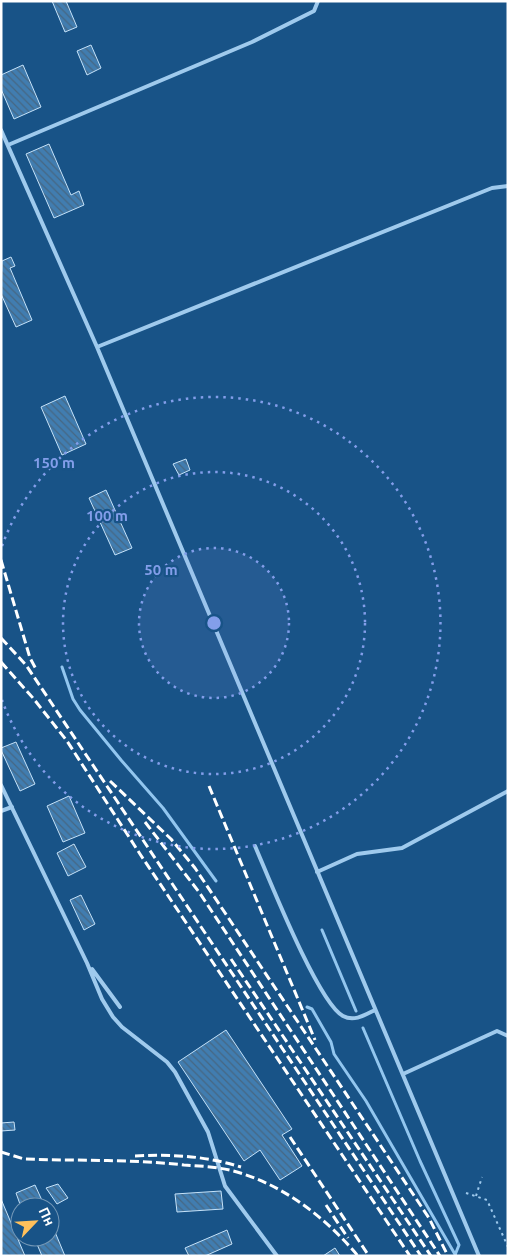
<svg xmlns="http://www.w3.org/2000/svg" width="509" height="1257" font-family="Ubuntu,sans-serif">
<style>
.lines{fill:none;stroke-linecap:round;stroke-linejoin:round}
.stream{stroke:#92c6ef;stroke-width:3}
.building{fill:url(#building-back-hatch);stroke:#c5e2f9}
.path{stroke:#9fcaed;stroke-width:2;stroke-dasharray:2.5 4;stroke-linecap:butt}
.service{stroke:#9fcaed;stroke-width:4}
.rail{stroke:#fff;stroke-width:3;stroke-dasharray:9 4;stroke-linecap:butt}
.ring{fill:none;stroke:#839eea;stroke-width:2.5;stroke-dasharray:2.5 5}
.centre{fill:#839eea;stroke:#185387;stroke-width:2.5}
.ring-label{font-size:15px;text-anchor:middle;font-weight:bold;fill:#839eea;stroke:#185387;stroke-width:4.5;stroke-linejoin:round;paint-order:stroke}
</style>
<defs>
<pattern id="building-back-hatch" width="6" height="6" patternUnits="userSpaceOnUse" patternTransform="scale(1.25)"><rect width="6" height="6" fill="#417db0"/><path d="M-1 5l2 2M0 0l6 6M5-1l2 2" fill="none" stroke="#466783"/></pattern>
</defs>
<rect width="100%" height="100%" fill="#185387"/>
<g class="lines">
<path class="stream" d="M62 667 73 699 80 710 121 760 163 808 216 881
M322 930 356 1011
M307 1007 312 1009 331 1042 334 1054 366 1101 456 1256
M363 1028 420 1161 459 1245 455 1255"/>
</g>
<path class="building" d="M52 1H66L77 27 65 32Z
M91 45 101 68 87 75 77 51Z
M23 65 41 107 14 119 1 89V75Z
M49 144 71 195 79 191 84 205 54 218 26 154Z
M11 257 15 266 10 268 32 320 16 327 1 294 2 261Z
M65 396 86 444 62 455 41 407Z
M186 459 190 470 179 475 173 464Z
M106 490 132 548 115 555 89 498Z
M16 742 35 784 20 791 1 750V748Z
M69 796 85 833 63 842 47 806Z
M74 844 86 867 68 876 57 853Z
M81 895 95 924 84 930 70 900Z
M226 1030 292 1129 282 1135 302 1166 280 1180 260 1150 244 1161 178 1062Z
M14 1122 15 1130 1 1131V1123Z
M58 1184 68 1198 57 1204 46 1188Z
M35 1185 45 1207H21L16 1193Z
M221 1191 223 1209 177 1212 175 1194Z
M1 1199 25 1256H1Z
M50 1220 65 1256H42L34 1237H50Z
M227 1230 232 1244 205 1256H189L185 1248Z
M335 1248 340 1256H323Z"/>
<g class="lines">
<path class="path" d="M466 1193 487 1200 508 1247
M476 1196 482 1177"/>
<path class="service" d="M1 130 97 347 479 1256
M8 145 252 42 314 11 318 1
M97 347 492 188 508 186
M1 785 87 963 102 999 113 1017 122 1027 167 1062 175 1072 208 1132 225 1186 277 1256
M1 811 12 807
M255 846C268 876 318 1003 343 1016 354 1022 365 1015 375 1010
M317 872 357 854 402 848 508 791
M92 969 120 1007
M403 1074 497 1031 508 1036"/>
<path class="rail" d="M1 560 30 658 37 671
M1 638 26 665 421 1256
M1 662 33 698 67 741 140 854 410 1256
M110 781 171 839 195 868 429 1218 448 1256
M209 786 315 1040
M145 822 199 892 440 1256
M231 959 431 1256
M290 1137 369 1256
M1 1152 24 1159C77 1161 131 1159 184 1165 201 1166 220 1167 237 1172 285 1186 326 1218 358 1256
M135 1156C172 1154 206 1156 241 1167
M326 1205 348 1238"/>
</g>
<circle cx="214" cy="623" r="75" fill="#839eea" fill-opacity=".12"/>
<g class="ring">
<circle cx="214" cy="623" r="75"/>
<circle cx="214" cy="623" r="151"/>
<path d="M2 546A226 226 0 1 1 2 700"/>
</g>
<circle cx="214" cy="623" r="8" class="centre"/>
<g class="ring-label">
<text x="54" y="468">150 m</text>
<text x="107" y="521">100 m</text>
<text x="161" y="575">50 m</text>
</g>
<rect width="509" height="1257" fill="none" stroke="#ffffff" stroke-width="5"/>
<g transform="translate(35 1222) rotate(65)"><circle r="24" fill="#185387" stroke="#7498b7"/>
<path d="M0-4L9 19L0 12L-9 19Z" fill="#ffc05b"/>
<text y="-8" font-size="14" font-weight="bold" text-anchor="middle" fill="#ffffff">Пн</text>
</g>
</svg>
